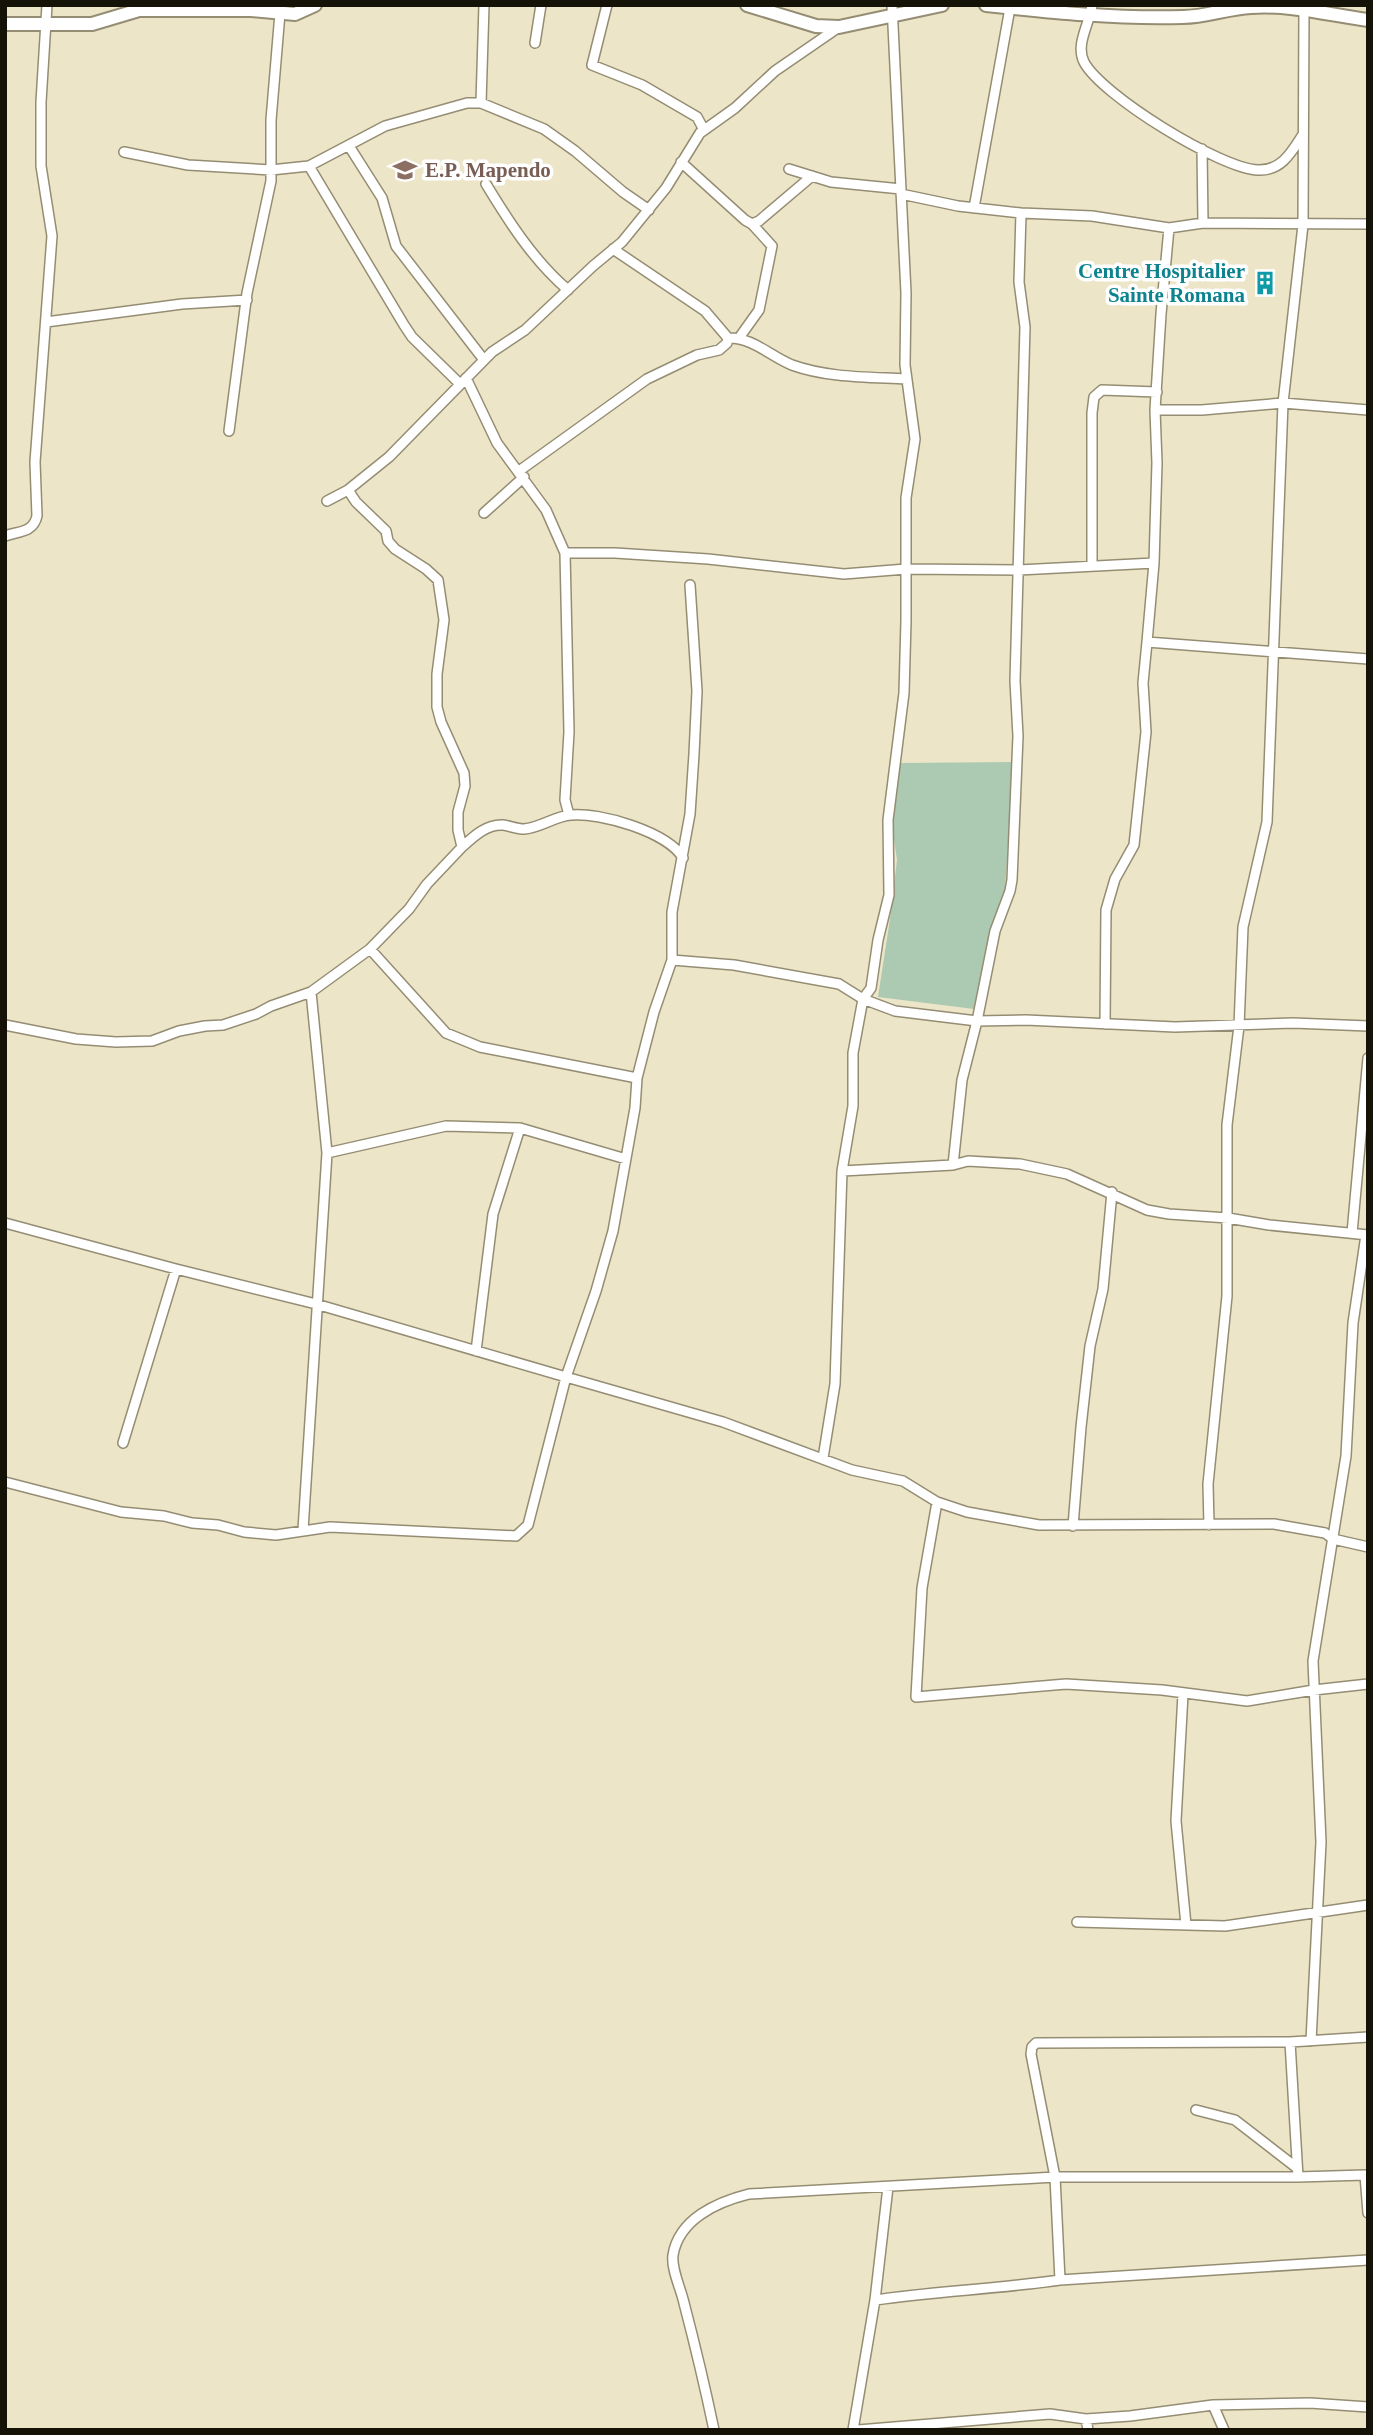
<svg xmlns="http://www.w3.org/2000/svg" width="1373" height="2435" font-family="'Times New Roman',serif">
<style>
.grass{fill:#abcab1}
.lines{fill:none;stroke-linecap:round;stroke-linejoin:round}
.street-casing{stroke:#958d73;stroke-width:12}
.secondary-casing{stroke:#958d73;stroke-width:16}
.street{stroke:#fff;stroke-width:9}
.secondary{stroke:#fff;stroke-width:12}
.labels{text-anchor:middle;stroke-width:7;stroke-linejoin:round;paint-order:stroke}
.education-label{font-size:21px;font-weight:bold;fill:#785e54;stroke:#fff;text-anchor:start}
.culture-label{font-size:21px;font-weight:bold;fill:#0d838f;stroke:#fff;text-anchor:end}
</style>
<rect width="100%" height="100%" fill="#ede5c8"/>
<path class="grass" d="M1013 762 1005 892 989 935 974 1009 878 997 890 919 897 860 892 826 900 763Z"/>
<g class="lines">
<g class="street-casing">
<path id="street" d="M607 5 592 65 642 85 697 117 704 130
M1092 5C1090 23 1075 44 1084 62 1101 95 1221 169 1258 170 1281 171 1291 153 1302 136
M535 43 541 5
M481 103 484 5
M349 146 382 198 396 246 484 360
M1202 149 1203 223
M124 152 188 165 271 170 309 166 385 126 467 103H481L544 129 575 151 623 192 649 210
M681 162 745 220 752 224 759 221 812 176
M309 166 404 325 412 337 460 384
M789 169 831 182 901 189
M486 184C509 222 534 261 568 290
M901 194 958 206 1021 213 1092 216 1169 228 1203 223 1368 224
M974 208 1010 8
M46 322 182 304 247 300
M728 338C752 337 770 356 792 365 828 378 869 377 906 379
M739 338 759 310 772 246 752 224
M466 378 497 443 546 510 565 553 569 732 565 800 569 815
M1155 410H1202L1283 403 1368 410
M229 431 247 293 271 181V120L280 13
M519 471 647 379 697 355 719 350 727 343 728 338 705 311 613 249
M327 501 348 490 389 457 492 352 525 330 593 266 622 242 666 188 700 133 735 108 775 71 839 27
M484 513 524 477
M5 536C19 531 33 533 37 516L35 462 52 236 41 166V102L47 5
M565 553H615L708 559 844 574 906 569 1019 570 1154 563 1147 642 1368 659
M1154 563 1157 463 1155 410 1161 314 1169 228
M1092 566V413L1094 397 1102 390 1157 392
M462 847C473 837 486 824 503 825 510 826 517 829 524 829 540 828 555 816 571 815 600 812 668 832 683 858
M370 949 446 1033 480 1047 637 1078
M672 960 734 965 839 984 863 999 895 1011 977 1021 1026 1020 1175 1027 1293 1023 1368 1026
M1105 1024 1106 910 1115 879 1134 845 1146 732 1143 683 1147 642
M5 1025 76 1039 116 1042 152 1041 179 1031 205 1026 223 1025 256 1014 271 1006 311 992 370 949 409 909 427 884 462 847 458 830V812L465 786 464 773 441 722 437 707V674L444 620 438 580 426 569 395 549 388 541 386 531 356 502 348 490
M327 1153 446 1126 520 1128 626 1159
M953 1165 962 1080 977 1021 995 931 1010 891 1012 880 1018 736 1015 681 1025 327 1019 282 1021 213
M842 1171 953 1165 968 1161 1020 1164 1067 1174 1147 1210 1169 1214 1228 1218 1269 1225 1368 1235
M5 1223 176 1269 316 1304 566 1377 596 1291 613 1231 635 1108 637 1078 654 1012 672 960V912L690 814 694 754 697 691 690 585
M1352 1233 1368 1058
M476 1351 493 1214 520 1128
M123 1443 176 1269
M823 1458 835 1384 842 1171 853 1106V1053L863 999 871 988 878 940 889 895 888 820 904 693 906 621V498L915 439 905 365 906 293 892 5
M5 1482 121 1512 164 1516 192 1523 218 1525 244 1532 276 1535 330 1527 516 1536 528 1525 566 1377 723 1422 852 1470 903 1481 937 1502 967 1512 1039 1525 1274 1524 1325 1533 1333 1539 1368 1547
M937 1502 922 1588 916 1697 1066 1684 1162 1690 1247 1701 1314 1690 1368 1684
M1209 1525 1208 1484 1227 1296V1125L1239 1026 1243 927 1267 822 1283 403 1303 225 1304 7
M1073 1526 1081 1427 1090 1346 1103 1289 1112 1192
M303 1530 327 1153 311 992
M1183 1694 1176 1821 1186 1925
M1077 1922 1225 1926 1368 1905
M1311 2041 1321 1842 1313 1661 1346 1456 1353 1323 1366 1235
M1290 2042 1298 2177 1365 2175 1368 2213
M1196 2110 1235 2120 1297 2168
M1060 2280 1368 2260
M875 2300 888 2187
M1213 2405 1224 2430
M1086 2419 1088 2430
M714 2430C705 2387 695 2345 684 2303 681 2289 671 2269 673 2255 679 2219 717 2202 749 2194L1055 2177H1298
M853 2430 875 2300C936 2291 998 2289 1060 2280L1055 2177 1031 2054 1032 2047 1036 2043 1290 2042 1368 2037
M858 2430 1050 2414 1086 2419 1130 2416 1213 2405 1310 2403 1368 2407"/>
</g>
<g class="secondary-casing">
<path id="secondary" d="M747 5 816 26 839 27 942 5
M986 5C1051 12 1117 19 1183 17 1206 17 1228 8 1251 7 1290 4 1330 15 1368 20
M5 24H92L139 10H251L295 14 315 5"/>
</g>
<use href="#street" class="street"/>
<use href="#secondary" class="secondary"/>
</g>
<defs>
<g id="school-bare" transform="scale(1.89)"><path d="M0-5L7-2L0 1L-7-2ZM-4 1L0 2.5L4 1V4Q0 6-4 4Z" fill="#8d6e63" stroke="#fff" stroke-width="2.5" paint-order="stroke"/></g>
<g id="building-bare" transform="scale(1.89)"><path d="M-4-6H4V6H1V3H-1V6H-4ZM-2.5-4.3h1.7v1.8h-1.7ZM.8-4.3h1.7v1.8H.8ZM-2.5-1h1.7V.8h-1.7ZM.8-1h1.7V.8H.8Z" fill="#0f9aa8" stroke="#fff" stroke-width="2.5" paint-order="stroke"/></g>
</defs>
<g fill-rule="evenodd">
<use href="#school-bare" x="405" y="170"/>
<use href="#building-bare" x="1265" y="283"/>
</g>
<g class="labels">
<g class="education-label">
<text x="425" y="177">E.P. Mapendo</text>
</g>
<g class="culture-label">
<text x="1245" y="278">Centre Hospitalier<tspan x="1245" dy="24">Sainte Romana</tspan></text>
</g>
</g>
<rect width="1373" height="2435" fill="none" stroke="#151208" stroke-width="14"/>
</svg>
